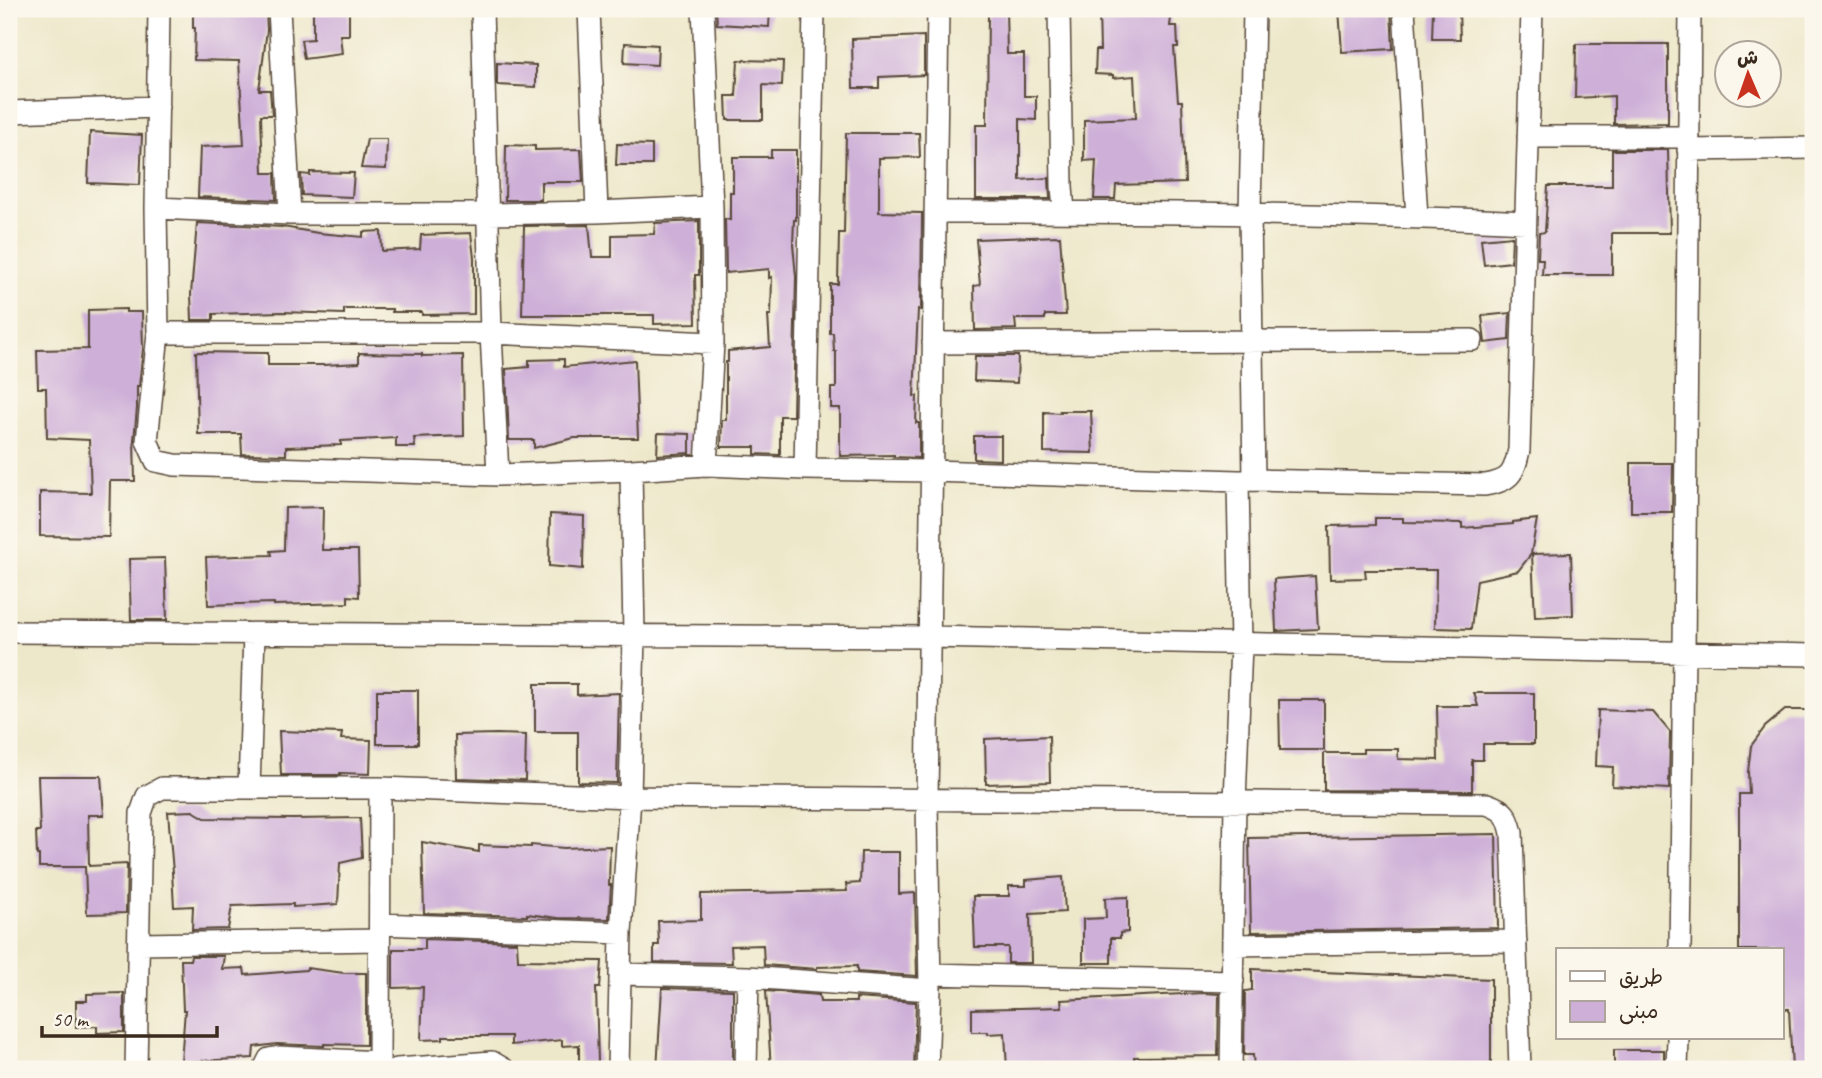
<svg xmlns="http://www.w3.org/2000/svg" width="1822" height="1078" font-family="Caveat,'Playpen Sans Arabic',sans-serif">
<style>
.building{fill:#ceafd8}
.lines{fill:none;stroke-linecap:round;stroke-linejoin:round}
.street-casing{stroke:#564638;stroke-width:24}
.street{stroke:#fff;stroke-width:21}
</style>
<rect width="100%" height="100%" fill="#fbf7ec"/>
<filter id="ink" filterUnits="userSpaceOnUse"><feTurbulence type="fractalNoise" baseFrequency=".0143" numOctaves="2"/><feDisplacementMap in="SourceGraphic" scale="14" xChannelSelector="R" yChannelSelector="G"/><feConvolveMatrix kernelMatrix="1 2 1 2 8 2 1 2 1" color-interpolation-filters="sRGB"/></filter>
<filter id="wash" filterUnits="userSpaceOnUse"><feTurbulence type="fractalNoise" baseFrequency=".00686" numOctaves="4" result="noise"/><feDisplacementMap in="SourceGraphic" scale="28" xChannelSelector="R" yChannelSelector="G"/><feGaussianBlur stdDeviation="1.57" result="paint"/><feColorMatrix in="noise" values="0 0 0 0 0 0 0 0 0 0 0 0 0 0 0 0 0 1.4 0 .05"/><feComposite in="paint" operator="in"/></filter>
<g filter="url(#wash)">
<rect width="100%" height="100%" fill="#eee8cb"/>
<g id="blocks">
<path class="building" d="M193 9 266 11 267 30 259 90H270L272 115H261L263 173H275L276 200 198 197 200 147 244 145 239 61 194 60 195 28H193Z
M716 9H770L769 27 717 24Z
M988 9H1006L1007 54H1024V96H1036V120L1020 119V180L1049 178 1050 199H976V125H987Z
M1099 9H1172L1170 26H1177L1178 47H1174L1178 101H1182L1185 183 1116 185 1115 199H1094L1096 160 1084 161V120L1136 118 1134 76 1113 78V75L1095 74 1096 50H1100Z
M1339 9H1391L1393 49 1342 52Z
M1433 9H1459L1460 39H1432Z
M349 10V35H340L342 54 304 59 301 40 313 39V11Z
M924 36V75L879 77V88H853L852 39Z
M625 43 658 45 657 65 624 63Z
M1576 44H1668V123L1614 124V96L1575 98Z
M738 60 783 61 782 86 763 85V120H727L726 96H736Z
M497 63 536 65V87L497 85Z
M90 132 142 135 140 185 88 183Z
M846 133H919L920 157 879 158V212L922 213 921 310 918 309 914 396H917L916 423H919V458L894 457V455L840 456V408H831V388H836V351H834L833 333H830V284H838L839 233H844Z
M367 139H387L386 169 361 168Z
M617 144 652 145V165H616Z
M506 145 535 146V150L581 149 583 182H541V200H505Z
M771 150H796V220H794L793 244 796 277 793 416H780V455L755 454V447H721L722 420H726V362H728V351L770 347 768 315H771L772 277 769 278V269L726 273 725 219 730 220V192H733V157H771Z
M1612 150H1668L1670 233H1612V275H1542L1543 259H1538L1539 233 1545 232 1548 186H1612Z
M310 172 354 173 352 197 302 195 301 174 310 175Z
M699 221V275H695L696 323 654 324V315H522L524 226 589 225 592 257H612V235L654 234 655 223Z
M197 223 283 227 318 233 363 237V232L381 231 382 251 420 249 421 235 471 233 474 258V314L422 315V312H392V309H344V314L282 312 213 314V320H192L191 294Z
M1060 236 1066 315H1045V319H1015L1016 329 975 330 974 286 980 285 976 239Z
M1512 236 1511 262 1484 265 1481 239Z
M126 309V312H142L143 349 139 386H137V408L134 440 135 481H110L109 537 40 536V492L91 493 89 440 47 438 46 388H38L37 350 88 349V310Z
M1510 313 1509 340 1485 343 1482 316Z
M196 352 268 353V365H324L359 363V353L422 354V356L463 355 464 436 414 438 415 447H396V438L341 441V445L286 447V455L242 454 241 434H198Z
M975 356H1018L1017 383 974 381Z
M564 359V367L635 360 638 438H574L534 448V440H509L506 369 529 367V360Z
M1060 411H1091L1093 453 1044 452V412L1061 413Z
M658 433 690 434V453L657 455Z
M974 436H1001V460L974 459Z
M1631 463H1673L1672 512H1631Z
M323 507 322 550H358L359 597 348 596V603L274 605V603L208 605 206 557 272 555 271 551 284 550 285 508Z
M550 514 584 516 583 569 549 566Z
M1375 518H1403V522L1462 523V528L1513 524V522L1537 519 1531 554 1518 571 1477 580 1471 629 1435 628 1436 570H1365L1366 578 1330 579 1329 526 1375 525Z
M1571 553 1573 615 1535 617 1532 554Z
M165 558 167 620H131L129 559Z
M1315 576 1318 629 1276 631 1274 579Z
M535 684H577V695L619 693 617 783 578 782V732H535Z
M377 690H418V744H377Z
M1474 693H1534V744H1483V760H1472V791L1324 790V753H1363V749H1398V759L1438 760 1437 706H1478Z
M1279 700H1324V750H1280Z
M1598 710 1653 712 1670 732 1669 789 1612 786 1613 767 1596 766Z
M1785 710H1813V1069H1792L1789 1009H1782V950H1739V794H1749L1748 772 1751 746 1765 727Z
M279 731 342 733 341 739 371 740 370 774 340 773V775H281Z
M497 734 526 735 525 780 456 778 455 735Z
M1049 736 1050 782 986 784 985 739Z
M38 776H101L104 815H88L89 866 127 864 126 913 87 914 85 867H39V855H37L36 831H40Z
M193 811 205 818 293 819 360 818 362 858 340 863 338 904 293 907V904L232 906 228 929 192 930 193 906 174 907 172 872H173L168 812Z
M1496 834 1498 928 1251 932 1249 838Z
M422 842 479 852V845L531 847V845L564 848 610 846 609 885H611L609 919 558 918 527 914V916L424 913Z
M861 852H899V894L915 893 917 976 857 972V966L817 967V969L764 965 763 945 731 946 732 963 654 962V945H659L658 921 701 920V894L847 891 846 884 860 883Z
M1063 877 1065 912 1030 914 1031 963H1008V947H975L973 896H1009V886H1026V880Z
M1128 897V932L1120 933V938H1111V963H1083V919L1106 918 1105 898Z
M425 939 517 942 518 960 602 961 600 988H596L598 1062H579V1045L562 1046V1040L511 1045V1036H443V1039L421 1040 423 987 393 988V949H425Z
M191 956H224L222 969 244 968 245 975 306 970 307 968 344 973H366V1045L324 1044V1046L277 1044 254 1047 253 1058 181 1062 185 1010H183L181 960H190Z
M1252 969 1491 979V1069L1392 1068V1069H1254L1253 1055H1244L1245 991 1252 990Z
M662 988 733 990V1069H657Z
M766 991 819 995 820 1002H856V998L916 1002 914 1069H771Z
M124 993V1032L97 1033V1026L76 1027V1001H87V994Z
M1204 993 1219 994 1218 1056 1134 1057 1135 1069H1007L1005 1033 988 1034V1032H972V1009L1062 1007 1061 1000Z
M1614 1050H1664V1069H1614Z"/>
</g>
</g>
<g filter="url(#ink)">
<use href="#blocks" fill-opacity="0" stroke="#564638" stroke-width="2"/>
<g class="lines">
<g class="street-casing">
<path id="street" d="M159 9 156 208 158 333 147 441 156 461 175 465 498 475 631 470 706 465 805 469 931 471 1238 481 1254 480 1485 485C1510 481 1514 474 1519 450L1532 9
M279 9 290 214
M482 9 491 333 498 475
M589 9 597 212
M703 9 712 207 713 343 706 465
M1059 9 1062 186 1064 212
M1254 9 1250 214 1254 480
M1404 9 1417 217
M9 112 158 107
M1528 137H1689
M1688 150 1813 148
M156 208 290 214H488L597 212 712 207
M935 212C1132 212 1328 213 1525 222
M158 333H491L713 343
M933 343 1472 340
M805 469 814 9
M9 632 929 637 1813 655
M249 788 254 634
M380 924 621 933
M139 944 379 940
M1234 945 1516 941
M1680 950 1684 653 1690 9
M620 974 748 977
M930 974 1233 981
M136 1069 141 813 147 796 162 788H380L630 797 1487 804C1505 810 1508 816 1512 833L1520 1069
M264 1069 269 1059 279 1057 379 1062
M379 1069 380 788
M397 1069 492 1062 504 1069
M618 1069 621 933 630 797 634 635 631 470
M746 1069 748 977 930 990
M927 1069 930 990 927 800 938 9
M1231 1069 1235 802 1241 644 1238 481
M1677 1069 1678 1038"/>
</g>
<use href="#street" class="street"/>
</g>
</g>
<rect width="1822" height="1078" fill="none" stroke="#fbf7ec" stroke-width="35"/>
<rect x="1556" y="948" width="228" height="91" fill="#fbf7ec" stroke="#aea59a" stroke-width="2"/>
<rect x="1570" y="971" width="35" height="10" fill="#ffffff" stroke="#aea59a" stroke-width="2"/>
<text x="1619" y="984" font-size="21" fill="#3b2a1e">طريق</text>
<rect x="1570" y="1001" width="35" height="21" fill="#ceafd8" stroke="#aea59a" stroke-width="2"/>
<text x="1619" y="1018" font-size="21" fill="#3b2a1e">مبنى</text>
<g transform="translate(1748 74) rotate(358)"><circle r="33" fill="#fbf7ec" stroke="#aea59a" stroke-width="2"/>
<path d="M0-5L12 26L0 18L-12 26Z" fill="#c8321e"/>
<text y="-10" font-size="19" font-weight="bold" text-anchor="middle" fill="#3b2a1e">ش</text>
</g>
<path d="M42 1026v10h175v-10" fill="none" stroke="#3b2a1e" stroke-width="3.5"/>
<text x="52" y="1026" font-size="21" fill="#3b2a1e" stroke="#fbf7ec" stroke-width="5" paint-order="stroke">50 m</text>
</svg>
